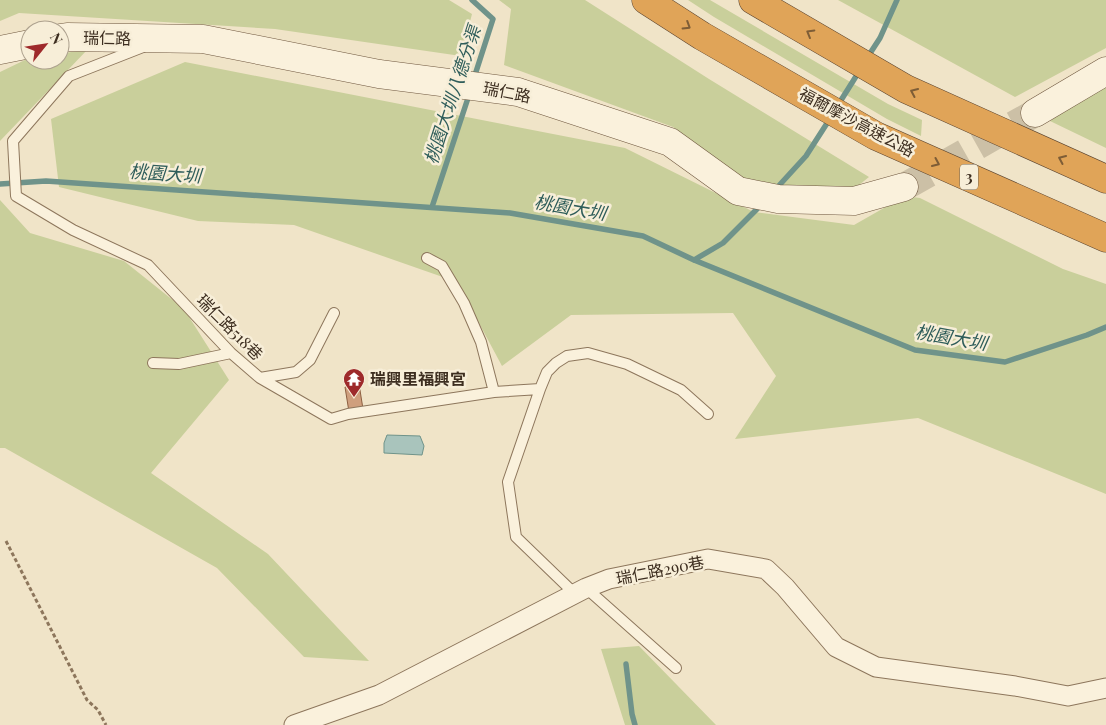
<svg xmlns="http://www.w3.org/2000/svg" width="1106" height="725" font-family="'Playfair Display','Noto Sans TC',serif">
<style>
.green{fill:#c9cf9b}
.water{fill:#a9c4bc;stroke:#6f938a}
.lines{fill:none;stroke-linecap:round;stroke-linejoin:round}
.stream{stroke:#6f938a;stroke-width:5.5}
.building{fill:#cf9f7d;stroke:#8d5f41}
.secondary-tunnel{stroke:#ccc0a6;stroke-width:28;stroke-dasharray:28 14;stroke-linecap:butt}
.lane-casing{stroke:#8d765c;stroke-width:12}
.street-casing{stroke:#8d765c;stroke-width:21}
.secondary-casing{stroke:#6f573f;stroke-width:29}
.highway-casing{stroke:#5b4430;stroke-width:29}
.path{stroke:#8d765c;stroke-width:3;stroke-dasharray:4 2.5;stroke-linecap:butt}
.lane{stroke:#faf1dc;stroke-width:10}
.street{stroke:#faf1dc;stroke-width:19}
.secondary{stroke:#faf1dc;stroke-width:28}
.highway{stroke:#e0a458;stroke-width:28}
.oneway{stroke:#7e5d36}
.labels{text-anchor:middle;stroke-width:5;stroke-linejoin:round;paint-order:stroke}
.shield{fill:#f7eed8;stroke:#756857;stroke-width:1}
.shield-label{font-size:15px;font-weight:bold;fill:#3d2e20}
.street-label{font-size:16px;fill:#3d2e20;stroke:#f7eed8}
.poi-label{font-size:16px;font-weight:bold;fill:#3d2e20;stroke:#f7eed8;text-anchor:start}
.water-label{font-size:18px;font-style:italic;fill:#2f5d5a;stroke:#f7eed8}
</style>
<rect width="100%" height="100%" fill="#f0e4c8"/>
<path class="green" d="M0 0H449L472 14 461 56 275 29 19 13 0 21Z
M499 0H585L709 79 869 177 849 193 751 186 673 127 504 65 511 9Z
M688 0H710L888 104 922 120 921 136 887 119 714 17Z
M838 0H1106V48L1015 97Z
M88 49 0 141V72L27 59 60 60V54Z
M185 62 625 148 754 212 854 225 905 196 920 198 1063 269 1106 284V494L918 418 735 439 776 376 733 313 571 315 502 366 457 282 294 225 198 221 59 187 51 119Z
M1106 86V148L1050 121 1090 91Z
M0 200 30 233 124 261 184 309 229 380 151 473 268 554 369 661 304 657 217 568 5 448H0Z
M639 646 716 725H625L601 649Z"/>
<path class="water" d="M387 435 420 436 424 446 422 455 384 453V443Z"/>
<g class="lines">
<path class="stream" d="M472 0 493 19 474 78
M867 58 880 38 897 0
M838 105 860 70
M0 184 46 181 510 213 643 236 694 260 915 350 1005 362 1087 335 1106 327
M774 191 806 156 831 117
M432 207 470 92
M694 260 723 243 761 205
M626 664 632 714 635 725"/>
</g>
<path class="building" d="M359 384 363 409 349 412 345 387Z"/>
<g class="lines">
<path class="secondary-tunnel" d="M904 187 1035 113"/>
<g class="lane-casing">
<path id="lane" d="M143 47 69 76 13 141 16 196 73 230 148 265 231 353 260 378 331 419 348 414 494 392 540 389 508 482 516 537 574 593
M427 258 442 266 464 303 481 342 494 392
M153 363 179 364 231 353
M260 378 296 372 310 360 334 313
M540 389 547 372 556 363 567 356 588 353 627 364 681 390 708 414
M586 588 676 668"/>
</g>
<g class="street-casing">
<path id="street" d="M294 725 379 695 586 588 609 579 708 559 766 569 785 587 836 647 876 667 1015 686 1068 696 1106 688"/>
</g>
<g class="secondary-casing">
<path id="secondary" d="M60 38 67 37 203 39 379 74 518 92 670 142 738 191 778 199 854 201 904 187
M0 50 30 44
M1035 113 1106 71"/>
</g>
<g class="highway-casing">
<path id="highway" d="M646 0 702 36 876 136 1106 238
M753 0 906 89 1106 179"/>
</g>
<path class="path" d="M6 541 87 700 98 710 106 725"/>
<use href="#lane" class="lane"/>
<use href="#street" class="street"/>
<use href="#secondary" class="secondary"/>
<use href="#highway" class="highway"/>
</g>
<defs><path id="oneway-chevron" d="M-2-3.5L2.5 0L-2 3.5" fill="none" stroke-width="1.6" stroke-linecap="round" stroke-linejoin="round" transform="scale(1.25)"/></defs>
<g class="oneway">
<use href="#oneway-chevron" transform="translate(687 26) rotate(32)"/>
<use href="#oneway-chevron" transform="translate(810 33) rotate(-150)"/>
<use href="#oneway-chevron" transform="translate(914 92) rotate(-156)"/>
<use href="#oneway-chevron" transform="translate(1062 159) rotate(-156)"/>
<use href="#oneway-chevron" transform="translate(936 163) rotate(24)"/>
</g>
<defs>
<g id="temple-pin" transform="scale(1.125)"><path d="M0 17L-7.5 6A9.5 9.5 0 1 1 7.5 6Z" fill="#9e2a2b" stroke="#f7eed8"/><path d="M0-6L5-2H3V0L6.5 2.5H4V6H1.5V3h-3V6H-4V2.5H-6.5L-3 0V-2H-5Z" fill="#fff"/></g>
</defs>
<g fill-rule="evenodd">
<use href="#temple-pin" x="354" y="379"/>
</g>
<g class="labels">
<rect class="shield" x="960" y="164.5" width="18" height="25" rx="4"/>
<g class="shield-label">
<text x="969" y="182">3</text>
</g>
<g class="street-label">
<text transform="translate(107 38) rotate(1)" y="6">瑞仁路</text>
<text transform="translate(507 92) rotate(11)" y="6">瑞仁路</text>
<text transform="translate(857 122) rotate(28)" y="6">福爾摩沙高速公路</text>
<text transform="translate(230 327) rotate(45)" y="6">瑞仁路518巷</text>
<text transform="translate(660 570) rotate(-11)" y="6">瑞仁路290巷</text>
</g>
<g class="poi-label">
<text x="370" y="385">瑞興里福興宮</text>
</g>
<g class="water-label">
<text transform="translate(453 95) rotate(-72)" y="6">桃園大圳八德分渠</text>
<text transform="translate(165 174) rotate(4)" y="6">桃園大圳</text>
<text transform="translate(570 208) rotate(10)" y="6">桃園大圳</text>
<text transform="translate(951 338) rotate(10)" y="6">桃園大圳</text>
</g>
</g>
<g transform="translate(45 45) rotate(60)"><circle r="24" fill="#f7eed8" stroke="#ada18e"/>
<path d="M0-4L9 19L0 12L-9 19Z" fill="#9e2a2b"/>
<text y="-8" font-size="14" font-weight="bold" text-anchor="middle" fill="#3d2e20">N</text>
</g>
</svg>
